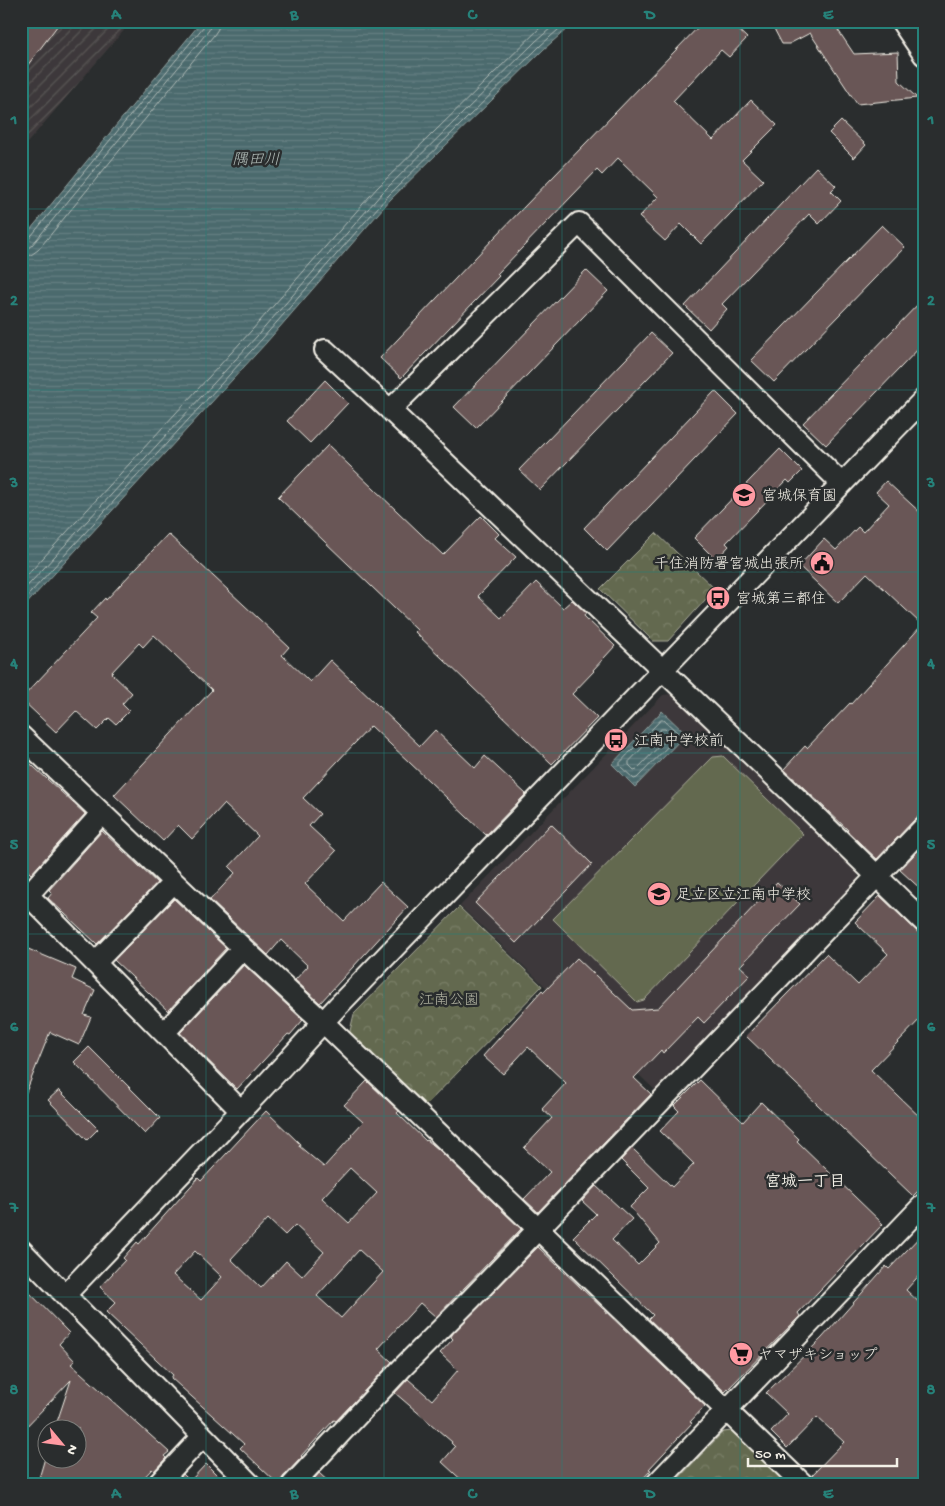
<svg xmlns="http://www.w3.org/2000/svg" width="945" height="1506" font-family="'Gochi Hand','Klee One',sans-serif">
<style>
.built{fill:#3d393a}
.industrial{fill:url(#industrial-furrows)}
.park{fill:url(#park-crowns);stroke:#acad9c}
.garden{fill:#63694f;stroke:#acad9c}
.water{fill:url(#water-rules);stroke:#8fa09e}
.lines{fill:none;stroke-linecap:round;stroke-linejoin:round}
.shore{stroke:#b0bbb7;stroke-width:1}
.building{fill:#695656;stroke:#f4f1e8;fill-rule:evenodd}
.minor-casing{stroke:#f4f1e8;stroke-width:24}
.minor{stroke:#2a2d2e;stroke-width:20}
.grid{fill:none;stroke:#26827a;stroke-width:1;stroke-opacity:0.55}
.labels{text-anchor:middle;stroke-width:5;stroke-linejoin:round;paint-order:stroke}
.poi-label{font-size:15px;fill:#f4f1e8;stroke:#2a2d2e;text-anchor:start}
.park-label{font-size:15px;fill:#b3b4a3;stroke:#2a2d2e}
.water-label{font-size:16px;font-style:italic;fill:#b0bbb7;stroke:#2a2d2e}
.neighbourhood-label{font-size:16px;font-weight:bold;fill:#f4f1e8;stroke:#2a2d2e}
.neatline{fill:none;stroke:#26827a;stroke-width:2}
.grid-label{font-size:16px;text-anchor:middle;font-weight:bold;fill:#26827a}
</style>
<defs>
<pattern id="industrial-furrows" width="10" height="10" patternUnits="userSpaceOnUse" patternTransform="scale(1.25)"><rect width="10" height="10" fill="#3d393a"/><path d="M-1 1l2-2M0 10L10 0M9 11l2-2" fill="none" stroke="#5a5656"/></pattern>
<pattern id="park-crowns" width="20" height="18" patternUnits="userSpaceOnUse" patternTransform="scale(1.25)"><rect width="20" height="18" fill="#63694f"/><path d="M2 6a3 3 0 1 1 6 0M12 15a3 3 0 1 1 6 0" fill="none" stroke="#7a7f68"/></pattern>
<pattern id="water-rules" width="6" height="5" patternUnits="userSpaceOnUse" patternTransform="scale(1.25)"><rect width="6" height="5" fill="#4b6a6d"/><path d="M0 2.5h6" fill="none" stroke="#668082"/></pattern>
</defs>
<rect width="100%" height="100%" fill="#2a2d2e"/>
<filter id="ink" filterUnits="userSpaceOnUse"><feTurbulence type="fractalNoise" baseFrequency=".02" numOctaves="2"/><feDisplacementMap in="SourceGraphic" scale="10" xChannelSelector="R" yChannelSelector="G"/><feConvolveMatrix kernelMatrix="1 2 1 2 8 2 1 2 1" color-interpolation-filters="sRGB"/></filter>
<g filter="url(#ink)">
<path class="built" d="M671 694 858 873V882L656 1091 460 906 663 695Z"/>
<path class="industrial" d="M21 21H132L21 150Z"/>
<path class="park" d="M656 533 715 589 668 641H653L600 589Z
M459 907 542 986 424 1107 349 1035 354 1014Z
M732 1431 790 1485H672L723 1432Z"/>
<path class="garden" d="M723 756 803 834 644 1000 637 1002 553 919 713 757Z"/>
<path class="water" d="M202 21H576L544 49 390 200 266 343 21 610V241Z
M662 711 686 734 635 787 612 764Z"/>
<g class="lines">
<path class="shore" d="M21 243 27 241 204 26 205 21
M21 250 27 249 32 245 209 30 211 21
M21 257 31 255 38 250 214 35 218 29 219 21
M21 582 252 330 377 188 547 21
M21 593 258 335 382 193 536 41 559 21
M21 603 262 339 387 197 540 46 568 21
M661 720H664L678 733V736L637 778 634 779 620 766V763Z
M661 729H665L669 733V736L637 769 634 770 629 765V762Z"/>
</g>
<path class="building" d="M21 21H61L21 74Z
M704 21H729L747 38 729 57 721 50 673 101 713 140 751 100 777 125 742 160 763 180 701 244 681 224 665 241 639 217 658 197 618 158 602 175 597 170 497 274 499 276 401 378 380 358 494 238Z
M770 21H832L854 54 898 52 899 81 917 98 857 104 810 33 789 44H782Z
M841 121 866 145 854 158 829 133Z
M816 167 836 186 831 191 841 201 819 224 809 214 722 304 727 309 709 329 685 306Z
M882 225 905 247 774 382 751 360Z
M586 270 608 291 476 428 454 407Z
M924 298V343L826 445 803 423Z
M651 333 672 353 540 490 519 470Z
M325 380 348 403 310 443 287 421Z
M715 391 738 414 607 551 584 528Z
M328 445 443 555 481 516 499 534 495 538 516 557 478 596 501 618 536 582 563 608 572 600 586 613 584 616 615 646 593 670 594 671 572 694 597 718 552 764 415 632 417 630 278 497Z
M780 449 802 471 790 483 787 480 726 543 729 546 716 560 694 538Z
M886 481 924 516V815L915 819 877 859 847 831 848 830 784 769 805 746 807 748 850 703 851 704 922 625 867 573 838 603 799 566 824 539 836 550 858 527 863 532 889 504 876 492Z
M168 534 289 647 282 655 310 682 330 660 420 746 435 730 475 768 485 756 526 794 486 835 371 726 303 798 320 814 309 826 336 851 305 884 344 921 381 882 408 907 320 1003 295 980 308 966 281 940 268 955 210 900 235 873 229 867 258 836 224 804 192 839 178 825 163 841 114 795 212 690 154 635 143 647 139 643 111 673 132 693 122 704 129 711 116 724 109 718 97 730 76 711 56 732 21 699 97 618 91 613 105 598 106 600Z
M21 755 85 814 31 874 21 864Z
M551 824 592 864 516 943 475 903Z
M102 831 157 883 97 944 48 898 52 893 49 890Z
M924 844V892L900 870Z
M777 882 800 904 740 966 750 975 704 1023 698 1017 663 1053 661 1050 634 1078 651 1094 538 1212 524 1199 550 1172 524 1148 552 1118 542 1109 566 1083 528 1047 503 1074 483 1056 542 990 544 992 577 958 632 1010 658 1008Z
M880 896 924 938V1015L871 1070 924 1121V1185L913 1196 746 1036 826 954 858 985 888 954 855 922Z
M174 899 226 948 168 1011 114 960Z
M21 946 76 969 72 979 95 990 84 1015 91 1017 79 1045 50 1032 22 1102Z
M244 965 303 1020 290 1035 288 1034 237 1089 180 1033Z
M89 1047 160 1118 145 1134 74 1062Z
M700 1080 743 1122 761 1102 799 1139 797 1141 883 1224 798 1313 800 1316 725 1392 649 1319 653 1315 573 1237 596 1214 582 1201 596 1186 632 1219 612 1240 638 1265 660 1243 630 1207 649 1188 621 1160 632 1148 672 1187 694 1164 660 1131 679 1111 674 1106Z
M367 1081 399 1111 397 1113 426 1141 427 1140 438 1149 521 1229 436 1317 420 1303 378 1349 392 1362 336 1421 334 1420 301 1456 302 1457 283 1477 280 1485H279L240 1448 244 1444 171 1378 173 1375 106 1312 116 1302 100 1287 125 1260 123 1258 137 1242 139 1244 198 1178 201 1181 266 1111 300 1144 299 1146 324 1167 352 1136 351 1135 363 1122 344 1105ZM350 1168 377 1193 349 1223 322 1198ZM268 1219 285 1235 295 1225 324 1252 302 1276 286 1261 261 1288 231 1259ZM359 1250 383 1272 341 1318 317 1296ZM195 1251 222 1277 201 1300 173 1275Z
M59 1090 98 1129 87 1140 48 1100Z
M924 1232V1270L906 1290 924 1307V1485H823L812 1475 844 1442 817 1417 787 1448 771 1432 788 1414 766 1393 822 1338 886 1266 889 1269Z
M538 1247 705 1406 690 1422 692 1423 649 1469 651 1470 637 1485H467L442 1462 455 1447 451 1443 452 1442 395 1393 408 1379 432 1400 458 1370 440 1353 453 1339 451 1337 453 1333Z
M21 1284 69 1333 59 1344 75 1361 71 1364 169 1452 164 1456 166 1458 154 1471 152 1469 137 1485H37L45 1458H78V1428H55L71 1380 21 1432Z
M206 1464 227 1485H174L183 1474 190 1481Z
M319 1473 332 1485H309Z"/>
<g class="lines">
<g class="minor-casing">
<path id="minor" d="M901 21 924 55
M325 350 390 410
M842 484 579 223 390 410 802 803 924 922
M21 736 243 948 323 1022 804 1485
M21 888 241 1111
M28 895 102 813
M95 963 174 882
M164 1033 243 948
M21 1250 251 1485
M65 1295 259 1092 338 1006 924 399
M157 1485 203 1436
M292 1485 402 1368 471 1299 924 827
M655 1485 924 1204"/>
</g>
<use href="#minor" class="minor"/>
</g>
</g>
<path class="grid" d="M206 21V1485M384 21V1485M562 21V1485M740 21V1485M21 209H924M21 390H924M21 572H924M21 753H924M21 934H924M21 1116H924M21 1297H924"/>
<defs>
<g id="school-disc" transform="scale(1.25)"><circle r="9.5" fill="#ff9aa2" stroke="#2a2d2e"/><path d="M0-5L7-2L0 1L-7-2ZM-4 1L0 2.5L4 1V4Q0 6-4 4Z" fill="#111"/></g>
<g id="civic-disc" transform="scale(1.25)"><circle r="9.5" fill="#ff9aa2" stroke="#2a2d2e"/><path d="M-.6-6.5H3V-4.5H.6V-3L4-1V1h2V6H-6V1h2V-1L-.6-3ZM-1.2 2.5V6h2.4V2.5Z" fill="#111"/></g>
<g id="bus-disc" transform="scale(1.25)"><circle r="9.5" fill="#ff9aa2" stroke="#2a2d2e"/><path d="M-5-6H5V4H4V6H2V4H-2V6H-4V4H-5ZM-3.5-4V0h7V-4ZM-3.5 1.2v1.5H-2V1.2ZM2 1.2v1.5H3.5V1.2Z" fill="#111"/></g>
<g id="supermarket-disc" transform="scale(1.25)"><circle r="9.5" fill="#ff9aa2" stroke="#2a2d2e"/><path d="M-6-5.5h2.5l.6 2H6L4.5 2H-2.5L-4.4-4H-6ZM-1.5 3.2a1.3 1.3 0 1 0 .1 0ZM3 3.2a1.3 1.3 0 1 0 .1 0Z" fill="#111"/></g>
</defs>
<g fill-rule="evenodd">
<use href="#school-disc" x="744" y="495"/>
<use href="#civic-disc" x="822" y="563"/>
<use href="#bus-disc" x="718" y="598"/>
<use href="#bus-disc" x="616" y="740"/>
<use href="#school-disc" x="659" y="894"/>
<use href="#supermarket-disc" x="741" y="1354"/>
</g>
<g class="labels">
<g class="poi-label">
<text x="762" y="500">宮城保育園</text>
<text x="804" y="568" text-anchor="end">千住消防署宮城出張所</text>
<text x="736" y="603">宮城第三都住</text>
<text x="634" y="745">江南中学校前</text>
<text x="676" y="899">足立区立江南中学校</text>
<text x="758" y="1359">ヤマザキショップ</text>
</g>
<g class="park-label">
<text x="449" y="1004">江南公園</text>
</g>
<g class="water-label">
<text x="256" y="164">隅田川</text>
</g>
<g class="neighbourhood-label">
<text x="805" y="1186">宮城一丁目</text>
</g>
</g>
<rect width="945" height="1506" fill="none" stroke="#2a2d2e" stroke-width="55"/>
<g transform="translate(62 1444) rotate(119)"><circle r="24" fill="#2a2d2e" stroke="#7b7b78"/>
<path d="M0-4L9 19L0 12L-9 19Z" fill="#ff9aa2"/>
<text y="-8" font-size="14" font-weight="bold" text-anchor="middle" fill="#f4f1e8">N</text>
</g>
<path d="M748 1458v8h149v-8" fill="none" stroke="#f4f1e8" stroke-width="2.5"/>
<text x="755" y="1458" font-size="15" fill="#f4f1e8" stroke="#2a2d2e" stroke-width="4" paint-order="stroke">50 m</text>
<rect x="28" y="28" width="890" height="1450" class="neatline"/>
<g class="grid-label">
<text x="116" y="19">A</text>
<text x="294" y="19">B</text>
<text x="472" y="19">C</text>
<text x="650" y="19">D</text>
<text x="828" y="19">E</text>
<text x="14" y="124">1</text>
<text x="931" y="124">1</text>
<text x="14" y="305">2</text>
<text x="931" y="305">2</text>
<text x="14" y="487">3</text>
<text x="931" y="487">3</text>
<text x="14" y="668">4</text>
<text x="931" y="668">4</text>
<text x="14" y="849">5</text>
<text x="931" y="849">5</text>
<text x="14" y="1031">6</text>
<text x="931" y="1031">6</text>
<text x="14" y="1212">7</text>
<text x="931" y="1212">7</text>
<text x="14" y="1394">8</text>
<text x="931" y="1394">8</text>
<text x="116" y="1498">A</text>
<text x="294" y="1498">B</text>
<text x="472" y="1498">C</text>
<text x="650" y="1498">D</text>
<text x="828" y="1498">E</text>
</g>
</svg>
